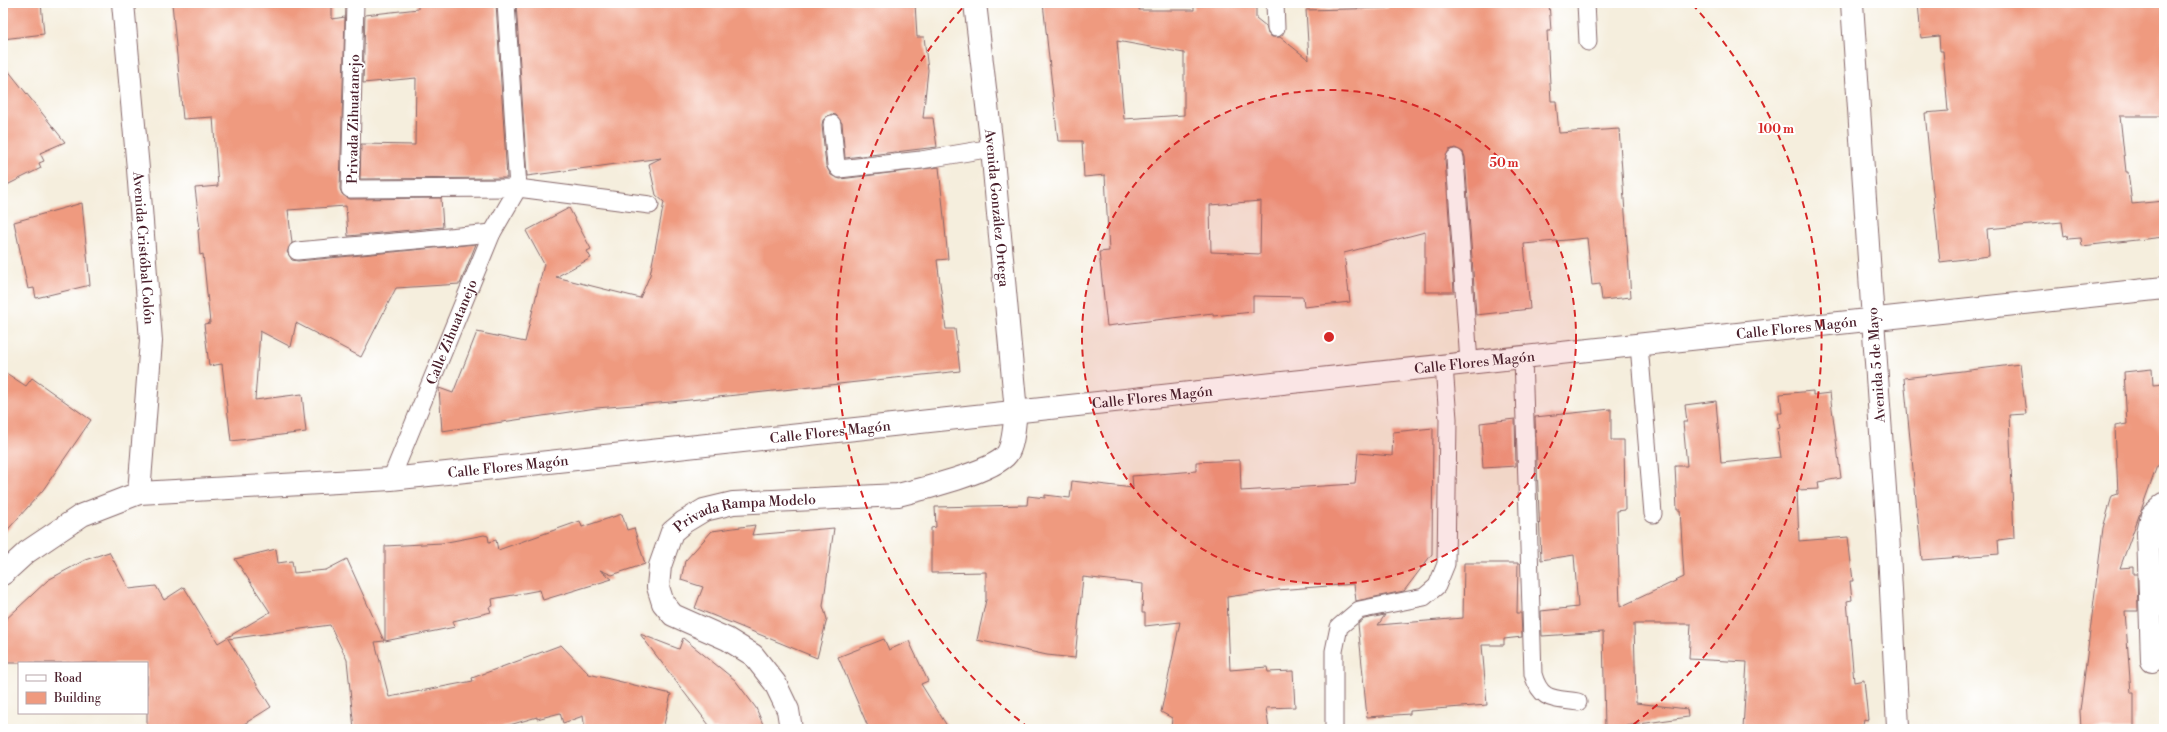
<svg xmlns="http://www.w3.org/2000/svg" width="2167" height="732" font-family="'Libre Bodoni',serif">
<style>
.building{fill:#ef9a7f;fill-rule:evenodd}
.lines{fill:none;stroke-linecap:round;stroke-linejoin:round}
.lane-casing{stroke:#866769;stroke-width:19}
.street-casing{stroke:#866769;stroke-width:24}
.secondary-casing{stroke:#866769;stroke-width:24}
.lane{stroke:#fff;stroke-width:17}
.street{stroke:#fff;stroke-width:22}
.secondary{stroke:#fff;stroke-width:22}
.ring{fill:none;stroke:#d62828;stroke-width:2;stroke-dasharray:7 5}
.labels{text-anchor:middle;stroke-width:4;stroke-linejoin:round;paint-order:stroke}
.street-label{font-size:14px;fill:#4a1f2b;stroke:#fff}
.centre{fill:#d62828;stroke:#fff;stroke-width:2}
.ring-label{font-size:12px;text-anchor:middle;font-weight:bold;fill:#d62828;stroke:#fff;stroke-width:4;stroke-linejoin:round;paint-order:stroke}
</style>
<rect width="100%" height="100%" fill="#fff"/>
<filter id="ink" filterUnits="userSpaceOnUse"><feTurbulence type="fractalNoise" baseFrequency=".025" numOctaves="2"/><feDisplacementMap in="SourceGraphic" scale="8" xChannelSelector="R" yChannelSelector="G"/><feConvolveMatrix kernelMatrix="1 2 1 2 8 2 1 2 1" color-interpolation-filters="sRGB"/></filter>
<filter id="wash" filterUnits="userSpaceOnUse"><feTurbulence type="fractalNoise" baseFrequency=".012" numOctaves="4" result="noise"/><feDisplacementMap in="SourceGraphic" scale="16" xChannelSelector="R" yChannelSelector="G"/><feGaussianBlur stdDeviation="0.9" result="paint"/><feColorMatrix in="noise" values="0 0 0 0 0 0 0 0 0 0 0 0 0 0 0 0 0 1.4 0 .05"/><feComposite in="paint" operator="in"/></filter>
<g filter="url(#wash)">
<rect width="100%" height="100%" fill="#f5eedd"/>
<g id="blocks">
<path class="building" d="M3 3H41L44 34 3 39Z
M172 3H251V6L295 3H332V19L345 17 340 189 342 194 350 199 441 198 443 227 348 236 346 206 288 210 292 243 287 252 292 260 298 261 476 244 460 284 396 288 361 357 296 323 291 347 260 331 255 400 302 394 306 432 231 441 222 364 209 366 204 324 210 323 203 254 200 255 198 230 200 229 195 188 218 186 213 117 183 119Z
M418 3H496L507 178 360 179 361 144 415 145 416 78 363 83 365 15 418 9Z
M516 3H915L917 37H924L928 70 923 118H933L937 147 845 158 842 123 836 115 831 114 823 120 822 125 826 166 831 175 840 179 939 167 948 259 937 260 946 329H955L960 371 671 402 596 408 442 431 439 388 453 393 477 332 525 342 544 264 526 231 569 208 591 249 587 251 591 258 556 277 640 298 650 275 664 202 656 195 649 164 661 158 527 176Z
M1043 3H1140L1139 10H1194V4L1197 3H1256V18L1266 26 1268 34 1272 37H1280L1309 60 1306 10 1388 8V3H1549L1551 31H1547L1551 101H1556L1559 133 1619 129 1631 297 1602 300 1600 284 1592 285 1587 238 1524 244 1530 309 1476 315 1465 157 1463 152 1455 148 1449 150 1445 159 1454 292H1425V232L1344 253 1350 302 1304 307 1303 297 1253 296V312L1213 316V313L1107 326 1099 252 1109 251 1105 175 1084 177 1082 141H1058ZM1117 41 1184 53V115L1124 119ZM1261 201 1260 254 1211 252 1210 205Z
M1918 3H2164V116H2120L2126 172H2128L2132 204 2164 201V237L2082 246 2081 238 2068 239 2067 235 2064 236 2062 222 1987 229 1989 256 1940 262 1925 113 1948 111 1943 51H1940L1939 36 1921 38Z
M3 64 65 142 40 153 44 161 39 163 41 168 3 187Z
M82 203 90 285 36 298 34 288 28 289 14 222Z
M2020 364 2026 414 2009 415 2014 538 1998 540 1999 554 1922 560 1904 378Z
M2152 369 2153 385 2164 384V465L2157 466 2120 568 2133 567V574H2137L2138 611H2125L2131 693H2134V729H2081L2080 711 2103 528 2112 496 2118 494 2115 426 2127 424 2124 372Z
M3 371 26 386 32 378 91 420 43 490 3 535Z
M1813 391V395L1830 393 1841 478 1818 482 1819 489 1797 490 1799 541 1848 537 1853 581H1850L1852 600 1847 601 1854 682 1864 680 1868 720 1864 719 1862 729H1743L1747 662 1689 659 1691 624H1634L1636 703 1687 709 1688 717 1605 729 1603 632 1542 636 1541 611 1578 607 1574 555 1541 560 1535 417 1611 409V440H1624L1625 510 1617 511 1620 607 1684 577 1680 510H1677L1675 466H1687L1683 422H1687L1685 405 1716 401 1721 463 1781 457 1777 429 1780 428 1778 413H1782L1780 394Z
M1515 419 1516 466 1483 468 1480 423Z
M1433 428 1432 554 1404 591 1356 601 1354 584 1277 590 1227 597 1230 670 1267 667 1268 672 1293 671 1295 707 1266 708 1269 729H1171L1172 718 1161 712 1180 622 1145 626V613H1142L1143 584 1083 577 1075 658 1047 655 977 640 986 600V572L931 573V528L936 527 935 507 1027 505 1028 496 1045 498V495L1070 498 1072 481 1133 488 1132 476 1196 471V462L1240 460 1241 491 1355 484 1358 453 1392 456 1393 432Z
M622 514 627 530 634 528 645 564 612 575 600 570 612 579 543 600 540 590 492 599 493 606 489 607 491 612 453 621 455 627 385 641V546L442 543 484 535 488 536 489 542 496 540 498 550 580 521 582 527Z
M755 525 752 535 834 528 823 606 827 619 817 658 695 608 703 587 681 580 685 561 712 531Z
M276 549 278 563 292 561 294 573 326 570 347 559 384 641 375 642 389 697 473 681 472 678 561 645 589 674 671 694 663 729H585L583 716 563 723 560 713 537 719V717L496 729H354L347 660 330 625 228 639 271 707 236 729H147V663H3V622L48 580 85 560 109 552 129 589 156 586 164 600 184 587 218 643 270 612 235 559Z
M1464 563H1518L1517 613H1521L1522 637 1504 639V645H1482L1487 705 1410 711V714L1367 717 1358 624 1364 619 1385 615 1378 625 1463 618Z
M640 634 679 649 683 638 735 680 756 708 765 729H712Z
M884 639 889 650 909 641 928 681 921 684 949 729H869L838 657Z"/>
</g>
</g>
<g filter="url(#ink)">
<use href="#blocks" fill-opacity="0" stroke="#866769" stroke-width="1"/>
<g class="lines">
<g class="lane-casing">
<g id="lane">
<path d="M355 3 350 189 518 188 650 205"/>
<path d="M1275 3 1276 28"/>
<path d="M1586 3 1588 42"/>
<path d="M832 124 836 165 839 169 921 160 992 148"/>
<path d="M1455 158 1469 363"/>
<path d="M297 251 492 233"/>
<path d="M1639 345 1653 514"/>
<path d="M1523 357 1533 674C1541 702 1554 698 1578 702"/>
<path id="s1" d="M391 479 492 233 518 188 506 3"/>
<path d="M1334 729V651L1339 627 1359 610 1424 597 1437 586 1446 564 1448 419 1444 366"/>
</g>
</g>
<g class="street-casing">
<g id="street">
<path d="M1873 320 1888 532 1898 727"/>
<path d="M2152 661 2148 532 2152 515 2164 504"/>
<path id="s2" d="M791 729 788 710 775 683 753 655 727 639 673 615 663 603 658 587 660 566 672 532 684 522 704 510 733 503 898 495C920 490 995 471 1007 454 1014 444 1014 424 1016 412"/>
</g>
</g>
<g class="secondary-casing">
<g id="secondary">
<path id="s3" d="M123 3 138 169 151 341 139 493"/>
<path id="s4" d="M975 3 992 148 1016 412"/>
<path d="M1852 3 1873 320"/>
<path id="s5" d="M3 574 27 552 82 515 139 493 391 479 2164 288"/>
</g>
</g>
<use href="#lane" class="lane"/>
<use href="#street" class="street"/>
<use href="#secondary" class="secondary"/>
</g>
</g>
<circle cx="1329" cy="337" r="247" fill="#d62828" fill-opacity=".12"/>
<g class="ring">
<circle cx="1329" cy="337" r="247"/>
<path d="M1029 728A493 493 0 0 1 966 4M1692 4A493 493 0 0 1 1629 728"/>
</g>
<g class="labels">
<g class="street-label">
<text transform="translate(353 119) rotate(-89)" y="5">Privada Zihuatanejo</text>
<text dy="5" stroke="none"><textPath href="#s4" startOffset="206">Avenida González Ortega</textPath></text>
<text dy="5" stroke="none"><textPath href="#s3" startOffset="246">Avenida Cristóbal Colón</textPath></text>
<text dy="5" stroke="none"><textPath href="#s5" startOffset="1826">Calle Flores Magón</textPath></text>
<text dy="5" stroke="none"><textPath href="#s1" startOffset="159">Calle Zihuatanejo</textPath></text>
<text dy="5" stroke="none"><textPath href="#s5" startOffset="1502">Calle Flores Magón</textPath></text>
<text transform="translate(1876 365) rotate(-94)" y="5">Avenida 5 de Mayo</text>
<text dy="5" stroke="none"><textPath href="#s5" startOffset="1178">Calle Flores Magón</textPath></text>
<text dy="5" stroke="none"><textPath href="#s5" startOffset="854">Calle Flores Magón</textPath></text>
<text dy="5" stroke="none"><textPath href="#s5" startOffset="530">Calle Flores Magón</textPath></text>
<text dy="5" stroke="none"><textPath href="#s2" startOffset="342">Privada Rampa Modelo</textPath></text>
</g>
</g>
<circle cx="1329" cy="337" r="6" class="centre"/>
<g class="ring-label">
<text x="1776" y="133">100 m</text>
<text x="1504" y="167">50 m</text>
</g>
<rect width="2167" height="732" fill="none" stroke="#fff" stroke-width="16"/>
<rect x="18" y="662" width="130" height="52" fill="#ffffff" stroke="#b7a5aa"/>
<rect x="26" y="675" width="20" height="6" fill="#ffffff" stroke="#b7a5aa"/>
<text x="54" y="682" font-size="12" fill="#4a1f2b">Road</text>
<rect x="26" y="692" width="20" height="12" fill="#ef9a7f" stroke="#b7a5aa"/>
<text x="54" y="702" font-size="12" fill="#4a1f2b">Building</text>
</svg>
